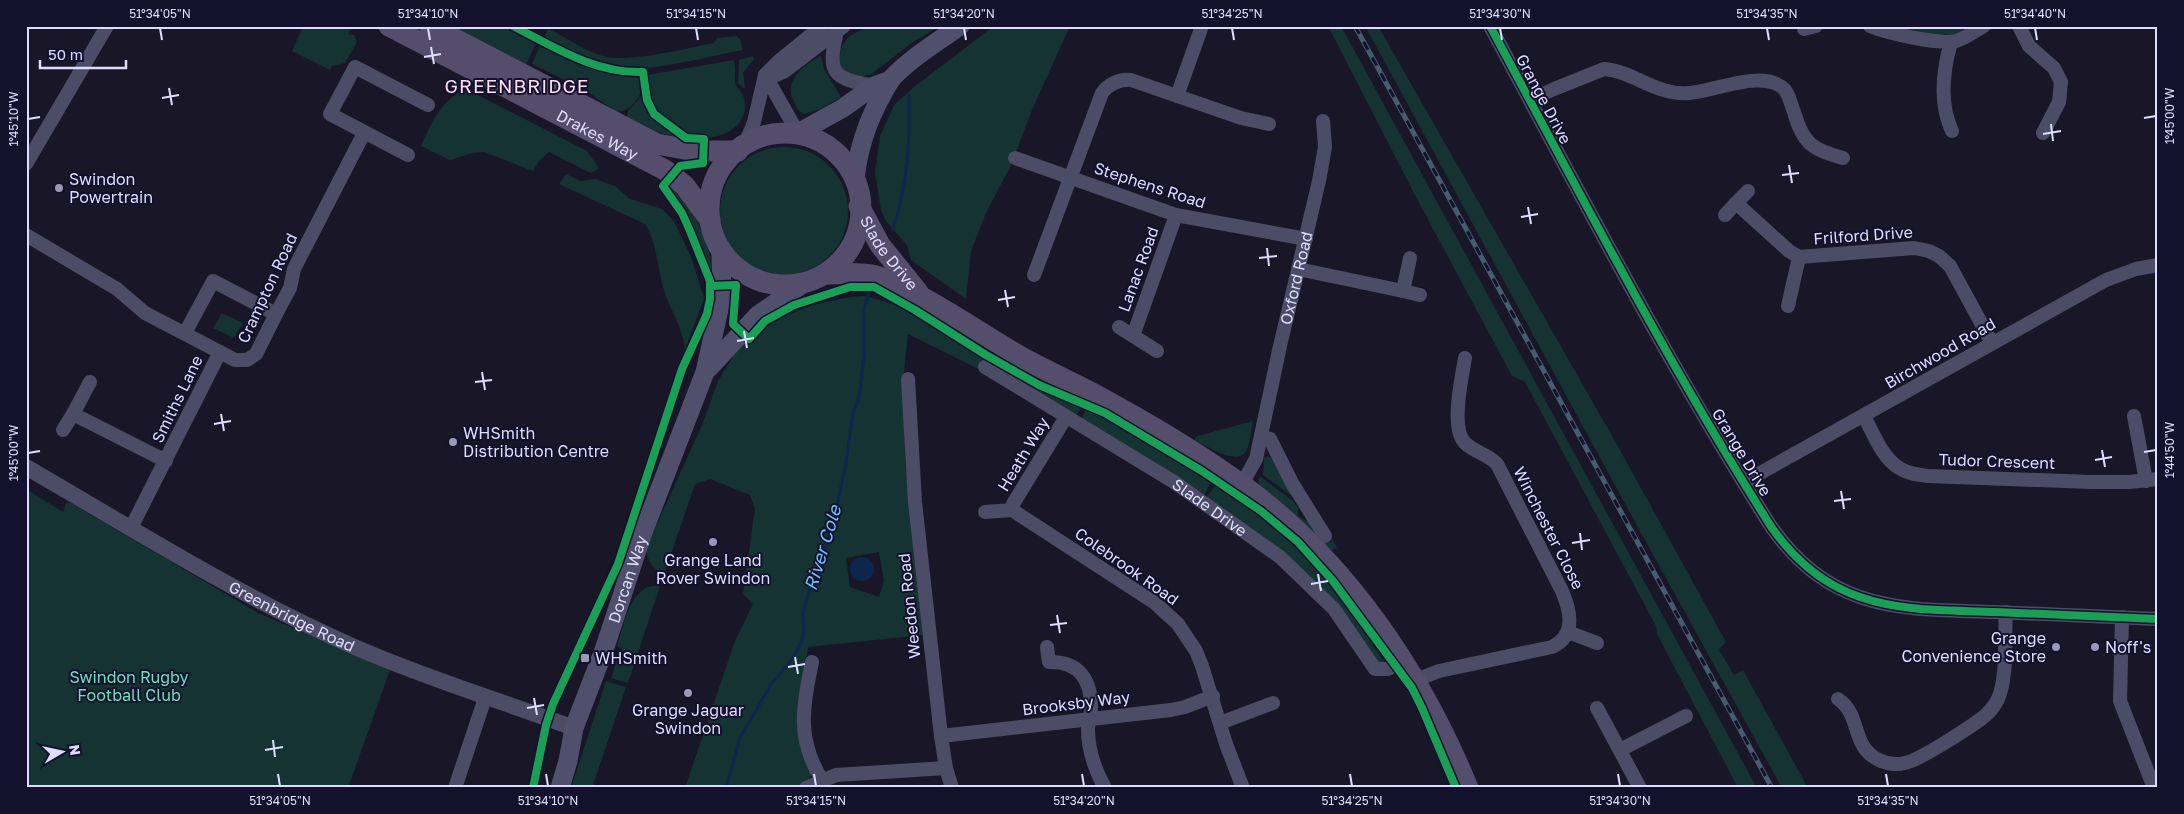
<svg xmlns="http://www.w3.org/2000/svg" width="2184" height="814" font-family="'Golos Text',sans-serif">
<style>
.green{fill:#143332;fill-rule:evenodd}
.water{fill:#0c264d}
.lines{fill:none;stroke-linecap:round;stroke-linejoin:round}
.stream{stroke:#0c264d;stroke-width:3}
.minor{stroke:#4c4c67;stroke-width:14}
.tertiary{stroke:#4c4c67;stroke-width:16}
.secondary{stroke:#50506d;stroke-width:19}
.primary{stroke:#554d6c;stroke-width:21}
.rail-casing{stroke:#455d6f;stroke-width:5}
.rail{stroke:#14112d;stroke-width:3;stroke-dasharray:9;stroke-linecap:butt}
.cycleway-casing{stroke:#14112d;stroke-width:11}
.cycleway{stroke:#1a9f57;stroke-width:8}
.ticks{fill:none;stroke:#dfddff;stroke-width:2}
.poi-dot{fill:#9a98b3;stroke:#14112d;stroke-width:2}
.labels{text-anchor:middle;stroke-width:4;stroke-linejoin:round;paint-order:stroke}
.street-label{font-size:16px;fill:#dfddff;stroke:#14112d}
.poi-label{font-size:16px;fill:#dfddff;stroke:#14112d;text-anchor:start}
.park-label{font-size:16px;fill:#63e5be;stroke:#14112d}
.water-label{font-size:18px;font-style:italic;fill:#6bc1ff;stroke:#14112d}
.quarter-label{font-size:19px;letter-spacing:1px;fill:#ffdff5;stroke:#14112d}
.neatline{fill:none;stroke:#dfddff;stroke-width:2}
.ticks-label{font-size:12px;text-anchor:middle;fill:#dfddff}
</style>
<rect width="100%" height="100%" fill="#191727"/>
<path class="green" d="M303 26H352L348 34 354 35 357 42 345 63 332 66 330 70 292 51Z
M444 26H508L537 41 526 65Z
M872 26H940L913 42 870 75 855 77 838 66C841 40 846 35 872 26Z
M994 26H1070L1032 110 1011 165 986 213 971 251 966 299 911 260 907 245 886 221 881 210 875 173 880 136 894 105 914 87Z
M1328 26H1341L1757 788H1738L1657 634 1656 626 1525 382 1512 376 1417 199Z
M1365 26H1378L1616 443 1726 642 1719 650 1734 675 1743 670 1808 788H1782L1640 531Z
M1883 26H1962L1963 32 1951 36 1943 34 1936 36Z
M548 29C567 37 586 53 607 57 631 62 688 48 714 43L717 38 736 36 740 39 743 50C704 57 641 76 603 65 581 60 562 49 543 39Z
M541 43 598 69 617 74 641 76C647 90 633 112 617 112L585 90 532 64Z
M753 56 754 59 743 73 745 89 738 83 739 60Z
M821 56 824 69 841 97 820 109 804 114C799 111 796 108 794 102 783 81 803 65 821 56Z
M733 60C737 67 734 75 735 83 737 90 746 93 745 107 744 133 710 143 688 135 674 130 656 116 651 102 648 93 648 84 648 75Z
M466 89 587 151 599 168 591 173 549 152 539 161 533 171 484 152 472 153 450 160 421 146C432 122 441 100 466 89Z
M643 95C648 115 661 125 677 135L676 137 657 132 627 117 628 111Z
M720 211a64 64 0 1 1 128 0a64 64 0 1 1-128 0Z
M566 174 581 181 595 179 615 186 630 199 662 209 674 221 691 257 704 298 685 350C682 324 670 311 663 287 657 266 657 243 645 224L559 184Z
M666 184C689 192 715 253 712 277L685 211Z
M862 296C907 302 945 336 983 358 1015 376 1048 395 1082 407L1075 417 908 334 903 382 905 461 923 635 808 647 803 689 813 772 807 783 796 788H685L735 641 753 604 743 594 755 509 750 495 710 479 695 484 664 575C654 569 644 559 647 546L702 425 718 381 742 342 747 346C774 313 821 300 862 296ZM879 552 884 581 879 597 850 587 846 558Z
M222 313 243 323 234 338 213 328Z
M1086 409 1103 416 1211 482 1203 497 1081 420Z
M1253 421C1251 430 1251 443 1246 451 1237 467 1206 445 1194 440L1198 436Z
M1268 456 1274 459 1292 496 1263 475 1264 460 1262 459Z
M1261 477 1293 501 1298 508V516L1309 522 1326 543 1332 542 1330 539 1332 538 1337 548 1332 550 1328 549 1261 488 1258 479Z
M1216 484C1238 500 1260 515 1280 533 1323 571 1355 617 1386 665H1378L1353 625 1206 499Z
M26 489 63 512 66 503H71L258 613 390 670 348 788H26Z
M651 586H660L628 683 611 678 621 648 617 646C624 626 628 593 651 586Z
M606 681 626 687 592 788H571Z"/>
<path class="water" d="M850 569a12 12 0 1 1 24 0a12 12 0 1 1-24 0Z"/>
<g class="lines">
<path class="stream" d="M893 229C908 183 910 142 909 95
M726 788 740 738 771 684 793 658 801 643 804 632 803 614 809 591 825 550 834 519 845 469 853 414 859 398 864 355V309L869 292"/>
<g class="minor">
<path d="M1490 26C1581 195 1669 366 1772 528 1794 559 1824 585 1860 597 1903 612 1950 610 1995 612 2049 614 2103 617 2158 619"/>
<path d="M1870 26C1887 33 1939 45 1956 41 1966 38 1975 31 1984 26"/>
<path d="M2019 26 2029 46 2054 68 2061 82 2059 102 2043 133"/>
<path d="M1804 29 1816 26"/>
<path d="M837 31C827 74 832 78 874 86"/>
<path d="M1951 42C1943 70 1939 103 1952 131"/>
<path d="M765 75H776L785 71 844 26"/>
<path d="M765 75 798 133"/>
<path d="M1177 96 1202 26"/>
<path d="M1530 100 1554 89 1604 69C1633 71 1657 96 1689 93 1716 91 1765 68 1785 90 1790 97 1791 105 1794 112 1803 144 1813 150 1843 158"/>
<path d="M744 147 754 122 765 75 779 61 822 26"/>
<path d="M408 155 330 114 355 67 428 105"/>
<path d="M1015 158 1176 215 1306 239"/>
<path d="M26 164 107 26"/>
<path d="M1736 203 1748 191"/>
<path d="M1725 215 1736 203 1789 251 1799 257 1914 248 1929 251 1939 256 1950 266 1992 343"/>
<path d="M26 235 117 289 145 313 235 360H247L256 354 276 314 290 288 294 269 364 133"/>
<path d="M1298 269 1403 291 1410 258"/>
<path d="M1034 275 1102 93C1110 83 1119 79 1131 80L1241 118 1269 124"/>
<path d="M1403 291 1420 295"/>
<path d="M1788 306 1799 257"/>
<path d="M1119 327 1157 351"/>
<path d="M185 333 213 281 276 314"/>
<path d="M1133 336 1176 215"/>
<path id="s1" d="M985 367 1174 482 1280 557 1334 609 1375 669H1388L1403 660"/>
<path d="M908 379 915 502 941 736 946 768 952 788"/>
<path d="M90 382 73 414 166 461"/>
<path d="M1864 416C1873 433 1883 460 1901 469 1909 474 1919 475 1928 476L2091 482H2129L2158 479"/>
<path d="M2134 416 2146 481"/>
<path d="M63 430 73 414"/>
<path d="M1261 436 1270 439 1292 483 1325 536"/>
<path d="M1744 482 2106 280 2136 269 2158 265"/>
<path id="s2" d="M1242 484 1256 459 1280 346 1319 181 1325 147 1323 121"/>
<path d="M1012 510 1013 504 1066 417"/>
<path d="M985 512 1012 510 1155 603 1178 624 1196 651 1202 666 1226 744 1243 788"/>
<path d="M131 528 220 352"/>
<path d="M2122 617 2120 701 2154 788"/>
<path d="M1568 632 1597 643"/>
<path d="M1047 647 1049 662C1079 661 1092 680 1091 710 1091 716 1088 722 1088 729 1088 750 1095 770 1105 788"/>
<path d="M812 662C803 707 796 738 822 780"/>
<path d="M1416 680 1439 671 1552 647C1576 636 1571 612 1562 591L1497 464C1488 454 1474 452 1465 443 1450 428 1462 377 1465 358"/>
<path d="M1838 699C1862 715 1850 746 1879 760 1887 764 1896 765 1905 763 1920 760 1967 729 1981 719 1988 714 1994 707 1998 699 2008 676 2004 638 2006 612"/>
<path d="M1597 708 1640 788"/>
<path d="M1220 723 1273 703"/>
<path d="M941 736 1171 710 1185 707 1213 696"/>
<path d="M1620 750 1686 716"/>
<path d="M455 788 485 698"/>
<path d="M806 788 836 775 946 768"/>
</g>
<path class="tertiary" id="s3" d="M26 467C135 530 242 598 357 648 428 679 502 701 574 728"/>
<g class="secondary">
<path d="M798 133 843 108 874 86 891 80"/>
<path d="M855 180C858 149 867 122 882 95 885 90 888 83 892 78 911 58 937 42 960 26"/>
<path d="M709 368 758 315 804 283"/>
<path id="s4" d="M560 788 568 761 574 728 604 650 642 535 705 372 722 296 721 251"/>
</g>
<g class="primary">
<path id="s5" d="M389 26 665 170 685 186 710 220"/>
<path d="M430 26 657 144 695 151H738"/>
<circle cx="785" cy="209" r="76"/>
<path id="s6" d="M859 206 880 245 918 292"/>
<path d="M825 274C842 274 860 272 876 276 887 279 898 285 908 290 948 310 984 336 1023 358 1046 371 1072 382 1096 395 1145 422 1196 451 1242 485 1345 560 1420 671 1468 788"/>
</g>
<g class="rail-casing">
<path id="rail" d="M1355 26 1772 788"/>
</g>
<use href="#rail" class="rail"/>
<g class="cycleway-casing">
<path id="cycleway" d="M513 26C554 47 596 74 643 72L647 100 654 114 686 138 704 139 703 163 680 166 663 186 682 213 690 231 710 281V299L707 314 682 369 618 564 553 704 546 725 533 788
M1490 26C1581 195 1669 366 1772 528 1794 559 1824 585 1860 597 1903 612 1950 610 1995 612 2049 614 2103 617 2158 619
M711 286 736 285 733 324 749 339 765 321 794 305 850 287H874L915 310 986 355 1039 385 1105 413 1202 471 1261 511 1298 542 1333 581 1412 688 1422 708 1456 788"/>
</g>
<use href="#cycleway" class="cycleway"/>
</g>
<path class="ticks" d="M160 28 162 40M428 28 430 40M696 28 698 40M964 28 966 40M1232 28 1234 40M1500 28 1502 40M1767 28 1769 40M2035 28 2037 40M431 47 434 64M424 57 441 54M169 88 172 105M162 98 179 95M2144 118 2156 116M28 119 40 117M2051 124 2053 141M2043 134 2061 131M1789 165 1792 183M1782 175 1799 173M1528 207 1531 224M1521 217 1538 214M1267 248 1269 266M1259 258 1277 256M1005 290 1008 307M998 300 1015 297M744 331 747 348M737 341 754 338M482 372 485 390M475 382 492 380M221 414 224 431M214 424 231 421M2102 450 2105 467M2144 452 2156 450M28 453 40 451M2095 460 2112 457M1841 491 1844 509M1834 501 1851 499M1580 533 1582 550M1572 543 1590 540M1318 574 1321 591M1311 584 1328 581M1057 615 1060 633M1050 625 1067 623M795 657 798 674M788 667 805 664M534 698 537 715M527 708 544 705M273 740 275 757M265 750 283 747M278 774 280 786M546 774 548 786M814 774 816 786M1082 774 1084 786M1350 774 1352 786M1618 774 1620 786M1886 774 1888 786"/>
<g class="poi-dot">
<circle cx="59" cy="188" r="5"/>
<circle cx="453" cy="442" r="5"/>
<circle cx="713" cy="542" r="5"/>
<circle cx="2056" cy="647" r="5"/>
<circle cx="2095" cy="647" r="5"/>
<rect x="580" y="653" width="10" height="10" rx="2.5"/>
<circle cx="688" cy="693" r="5"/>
</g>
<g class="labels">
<g class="street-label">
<text transform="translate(1544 99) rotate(62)" y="6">Grange Drive</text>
<text dy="6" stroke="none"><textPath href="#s5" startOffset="235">Drakes Way</textPath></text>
<text transform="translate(1150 185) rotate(18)" y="6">Stephens Road</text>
<text transform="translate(1863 235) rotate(-4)" y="6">Frilford Drive</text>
<text dy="6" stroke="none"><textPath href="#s6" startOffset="56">Slade Drive</textPath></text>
<text transform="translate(1138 269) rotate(-70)" y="6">Lanac Road</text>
<text dy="6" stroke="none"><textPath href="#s2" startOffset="214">Oxford Road</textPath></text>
<text transform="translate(267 288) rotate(-65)" y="6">Crampton Road</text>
<text transform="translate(1940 353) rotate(-30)" y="6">Birchwood Road</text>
<text transform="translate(177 399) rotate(-64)" y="6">Smiths Lane</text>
<text transform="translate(1742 452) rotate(59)" y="6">Grange Drive</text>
<text transform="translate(1023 454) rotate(-59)" y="6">Heath Way</text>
<text transform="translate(1997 461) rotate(2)" y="6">Tudor Crescent</text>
<text dy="6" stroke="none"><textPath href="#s1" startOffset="265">Slade Drive</textPath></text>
<text transform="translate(1549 528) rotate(63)" y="6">Winchester Close</text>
<text transform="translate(1127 566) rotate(35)" y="6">Colebrook Road</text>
<text dy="6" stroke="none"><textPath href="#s4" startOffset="220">Dorcan Way</textPath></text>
<text transform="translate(909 606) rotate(-96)" y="6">Weedon Road</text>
<text dy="6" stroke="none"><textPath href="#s3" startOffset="305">Greenbridge Road</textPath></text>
<text transform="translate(1076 703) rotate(-7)" y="6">Brooksby Way</text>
</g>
<g class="poi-label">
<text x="69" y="185">Swindon<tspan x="69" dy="18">Powertrain</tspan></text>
<text x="463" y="439">WHSmith<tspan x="463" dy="18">Distribution Centre</tspan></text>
<text x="713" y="566" text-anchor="middle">Grange Land<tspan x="713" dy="18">Rover Swindon</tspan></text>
<text x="2046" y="644" text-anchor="end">Grange<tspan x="2046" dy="18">Convenience Store</tspan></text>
<text x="2105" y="653">Noff's</text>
<text x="595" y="664">WHSmith</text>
<text x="688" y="716" text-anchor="middle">Grange Jaguar<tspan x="688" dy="18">Swindon</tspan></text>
</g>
<g class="park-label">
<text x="129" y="683">Swindon Rugby<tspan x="129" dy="18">Football Club</tspan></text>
</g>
<g class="water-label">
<text transform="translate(823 548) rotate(-73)" y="6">River Cole</text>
</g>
<g class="quarter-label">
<text x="517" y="93">GREENBRIDGE</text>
</g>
</g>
<rect width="2184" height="814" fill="none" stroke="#14112d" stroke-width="55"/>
<g transform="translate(62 752) rotate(81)" stroke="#14112d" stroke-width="4" paint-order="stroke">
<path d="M0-4L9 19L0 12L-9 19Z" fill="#dfddff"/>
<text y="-8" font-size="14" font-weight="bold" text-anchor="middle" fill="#dfddff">N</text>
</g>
<path d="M40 60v8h86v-8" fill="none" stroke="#dfddff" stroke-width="2.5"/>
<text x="48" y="60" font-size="15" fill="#dfddff" stroke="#14112d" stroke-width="4" paint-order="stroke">50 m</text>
<rect x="28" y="28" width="2128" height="758" class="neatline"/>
<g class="ticks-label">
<text x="160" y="18">51°34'05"N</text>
<text x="428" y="18">51°34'10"N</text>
<text x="696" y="18">51°34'15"N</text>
<text x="964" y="18">51°34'20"N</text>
<text x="1232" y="18">51°34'25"N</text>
<text x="1500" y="18">51°34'30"N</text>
<text x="1767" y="18">51°34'35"N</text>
<text x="2035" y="18">51°34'40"N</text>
<text transform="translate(2170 116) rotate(-90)" y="4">1°45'00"W</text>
<text transform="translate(14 119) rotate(-90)" y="4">1°45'10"W</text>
<text transform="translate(2170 450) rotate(-90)" y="4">1°44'50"W</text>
<text transform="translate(14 453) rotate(-90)" y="4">1°45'00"W</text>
<text x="280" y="805">51°34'05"N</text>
<text x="548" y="805">51°34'10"N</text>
<text x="816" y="805">51°34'15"N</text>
<text x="1084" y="805">51°34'20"N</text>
<text x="1352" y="805">51°34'25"N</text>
<text x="1620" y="805">51°34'30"N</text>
<text x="1888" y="805">51°34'35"N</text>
</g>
</svg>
